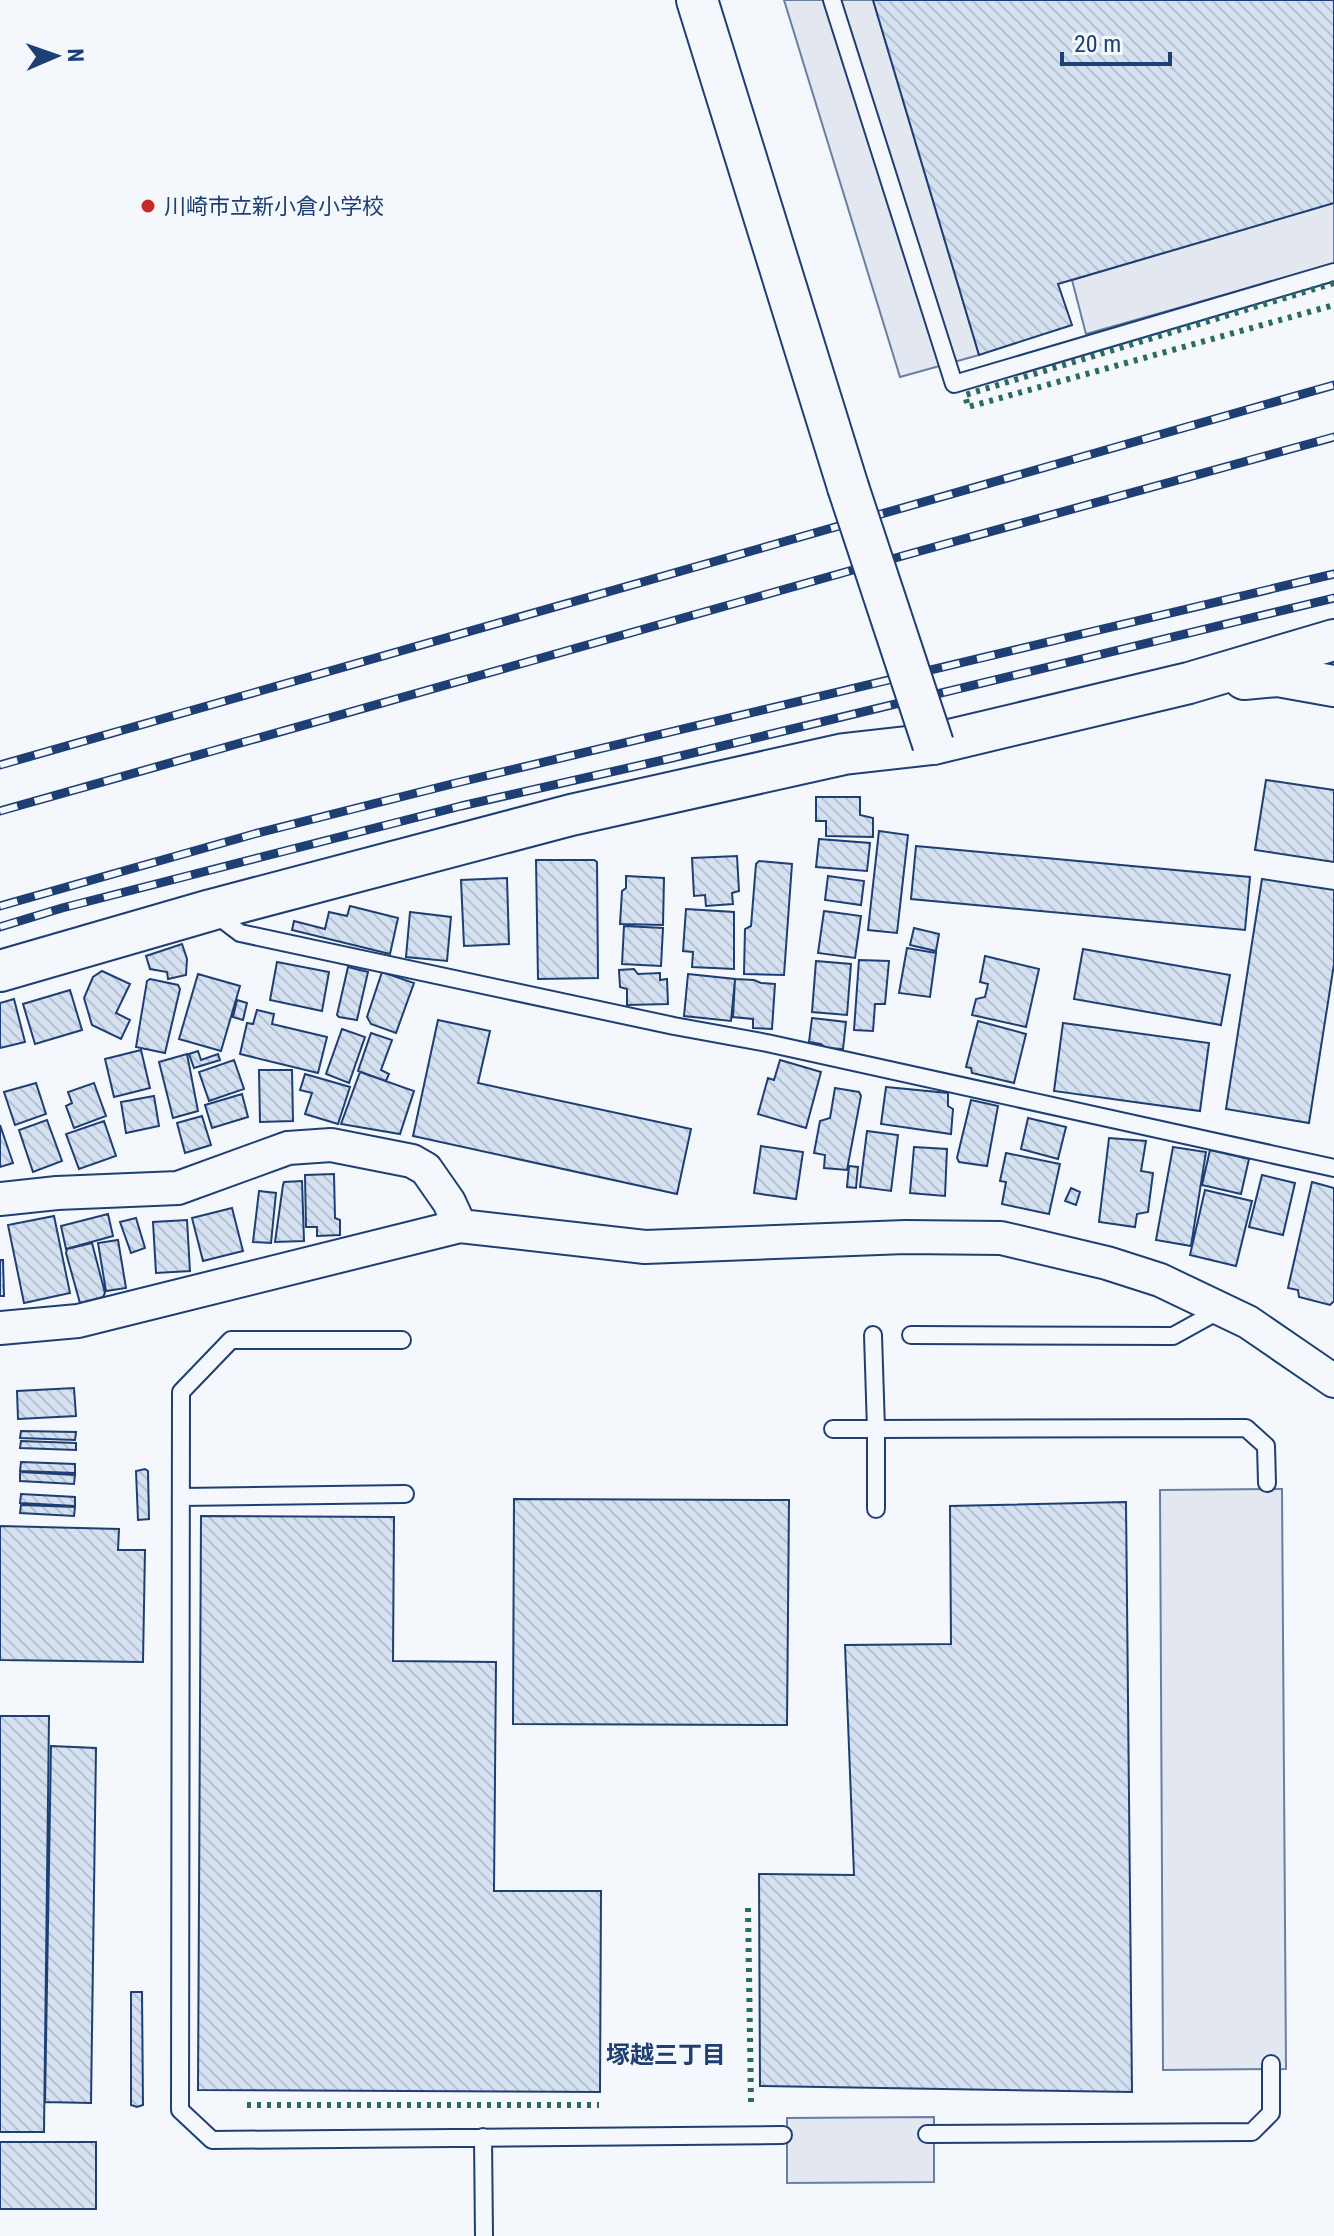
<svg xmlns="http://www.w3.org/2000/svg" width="1334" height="2236" font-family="'Roboto Condensed','Noto Sans JP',sans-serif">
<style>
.parking{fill:#e3e8f0;stroke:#687fa3;stroke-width:2}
.building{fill:url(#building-back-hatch);stroke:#1d3f73;stroke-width:2}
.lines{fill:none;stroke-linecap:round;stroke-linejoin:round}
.service-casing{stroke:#1d3f73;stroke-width:20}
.minor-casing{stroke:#1d3f73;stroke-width:36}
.tertiary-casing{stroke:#1d3f73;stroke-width:44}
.service{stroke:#f4f7fb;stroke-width:16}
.minor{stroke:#f4f7fb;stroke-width:32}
.tertiary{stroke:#f4f7fb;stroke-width:40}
.rail-casing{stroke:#1d3f73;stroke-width:9}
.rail{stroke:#f4f7fb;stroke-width:6;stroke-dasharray:18;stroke-linecap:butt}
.tertiary-bridge-casing{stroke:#1d3f73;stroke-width:44;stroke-linecap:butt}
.tertiary-bridge{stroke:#f4f7fb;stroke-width:40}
.hedge{stroke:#2c6c60;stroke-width:6;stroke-dasharray:4 6;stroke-linecap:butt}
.poi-dot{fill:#c62828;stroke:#f4f7fb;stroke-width:3}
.labels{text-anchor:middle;stroke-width:6;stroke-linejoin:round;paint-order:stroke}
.poi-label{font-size:22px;fill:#1d3f73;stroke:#f4f7fb;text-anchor:start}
.neighbourhood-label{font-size:24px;font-weight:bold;fill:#1d3f73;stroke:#f4f7fb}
</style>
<defs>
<pattern id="building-back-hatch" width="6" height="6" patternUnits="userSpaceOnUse" patternTransform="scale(2)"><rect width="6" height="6" fill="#d5e0f0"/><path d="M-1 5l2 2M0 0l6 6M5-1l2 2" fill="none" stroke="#b6c1d1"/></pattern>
</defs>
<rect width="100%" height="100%" fill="#f4f7fb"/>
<path class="parking" d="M784 0H873L979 355 900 377Z
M1334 203V264L1086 334 1072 280Z
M1282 1489 1286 2069 1163 2070 1160 1490Z
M934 2117V2182L787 2183V2118Z"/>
<path class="building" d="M873 0H1334V203L1058 284 1072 325 979 355Z
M1266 780 1334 790V862L1255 850Z
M816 797H860V815L873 818V837L826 836V821H816Z
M879 831 908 835 897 933 868 930Z
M819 839 870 843 867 871 816 867Z
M916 846 1250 877 1245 930 911 899Z
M737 856 739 891 732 893 733 904 706 906 705 895 694 896 692 858Z
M536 860H594L597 862 598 978 538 979Z
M759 861 792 864 784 975 744 974 745 929 751 926 756 864Z
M626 876 664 878 663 925 620 924 622 891 626 888Z
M828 876 864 881 861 905 825 900Z
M507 878 509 944 464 946 461 880Z
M1262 879 1334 890V964L1309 1123 1226 1109Z
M350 906 398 918 390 954 292 930 294 921 325 929 329 912 347 916Z
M686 909 734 912V969L692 967 693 952 683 951Z
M824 911 861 916 855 958 818 953Z
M410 912 451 917 447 961 406 957Z
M624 926 663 928 661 966 622 964Z
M914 928 939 934 936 951 910 945Z
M182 944 187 959 186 975 168 979 167 972 150 969 146 956Z
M907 948 936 953 930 997 899 993Z
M1083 949 1230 975 1221 1025 1074 999Z
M985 956 1039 969 1026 1027 972 1015 976 999 985 997 988 984 980 982Z
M859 960 889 961 885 1004H875L873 1031 854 1030Z
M816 961 851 964 847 1015 812 1012Z
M277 962 329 972 322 1011 270 1000Z
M348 967 368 972 357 1020 339 1017 337 1015Z
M634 969 638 974 660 973V980L667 979 668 1004 627 1005V989L620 987 619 970Z
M102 971 130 984 116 1013 130 1020 121 1039 92 1025 84 998 93 977Z
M382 972 414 983 396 1033 371 1024 367 1017Z
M198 974 240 986 221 1051 179 1039Z
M688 974 735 979 731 1021 684 1016Z
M150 979 178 985 180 989 165 1053 136 1047 147 981Z
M735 979 754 980 761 983 775 984 772 1029 753 1028V1019L733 1017Z
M70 990 82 1030 35 1044 23 1004Z
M14 999 25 1042 0 1048V1003Z
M237 1000 247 1003 243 1020 233 1017Z
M257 1010 274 1014 272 1024 327 1037 318 1073 240 1054 247 1023 253 1024Z
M812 1018 846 1022 843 1049 826 1048 821 1044 809 1042Z
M438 1020 490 1031 478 1083 691 1129 677 1194 413 1136Z
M978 1021 1026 1034 1014 1083 972 1073 971 1068 966 1067Z
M1063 1023 1209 1043 1200 1111 1054 1091Z
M342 1029 365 1037 349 1083 326 1074Z
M371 1033 392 1040 381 1070 389 1074 386 1081 358 1071Z
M141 1050 150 1088 114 1097 105 1059Z
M198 1051 201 1060 218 1054 220 1060 194 1068 189 1054Z
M187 1054 198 1111 173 1118 159 1062Z
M234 1060 244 1089 209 1101 199 1072Z
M780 1060 821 1072 806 1128 758 1114 768 1078 774 1080Z
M259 1070H292L293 1121 260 1122Z
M360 1072 414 1091 400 1134 341 1124Z
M305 1074 350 1087 338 1124 305 1114 312 1093 300 1090Z
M36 1083 46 1114 15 1125 4 1092Z
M94 1083 106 1116 74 1128 66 1106 72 1103 68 1092Z
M886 1087 948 1093V1106L953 1109 951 1134 881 1124Z
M835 1088 859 1092 861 1096 847 1170 824 1168 825 1155 814 1153 820 1121 830 1118Z
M242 1094 248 1117 212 1128 205 1105Z
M154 1096 159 1126 126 1133 121 1102Z
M971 1100 998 1106 987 1166 959 1162 957 1158Z
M202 1116 211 1145 185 1153 177 1123Z
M1028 1118 1066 1127 1058 1159 1021 1149Z
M47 1120 62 1161 33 1172 19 1130Z
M104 1121 116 1156 79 1169 66 1134Z
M0 1125 13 1163 0 1167Z
M867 1131 898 1135 891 1191 860 1187Z
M1109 1138 1146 1141 1141 1171 1153 1173 1148 1212 1137 1214 1135 1227 1099 1222Z
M761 1146 803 1152 796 1199 754 1193Z
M914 1147 947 1149 945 1196 910 1193Z
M1173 1147 1206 1152 1191 1246 1156 1240Z
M1210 1150 1249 1159 1241 1194 1202 1185Z
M1006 1153 1060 1164 1049 1214 1002 1204 1006 1182 1000 1181Z
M849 1166 858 1167 856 1188 847 1187Z
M334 1174 335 1218 340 1220V1235L317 1236V1227H306L305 1175Z
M1262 1175 1295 1183 1283 1235 1249 1227Z
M302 1181 304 1241 275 1242 283 1185 284 1182Z
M1312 1182 1334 1188V1301L1330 1305 1299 1297 1298 1290 1288 1288Z
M1071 1188 1080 1192 1076 1205 1065 1201Z
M1205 1190 1252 1201 1236 1266 1190 1255Z
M259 1191 276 1193 271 1243 253 1242Z
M232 1208 243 1251 203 1261 192 1218Z
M108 1214 113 1236 66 1249 61 1226Z
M54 1216 70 1293 24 1303 8 1225Z
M136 1218 145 1248 131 1253 120 1222Z
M187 1220 190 1271 156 1273 153 1222Z
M118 1240 126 1288 106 1291 98 1243Z
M92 1243 105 1293 103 1297 80 1303 66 1253 67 1249Z
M0 1260H3L4 1296H0Z
M74 1388 76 1416 18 1419 17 1391Z
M21 1431 76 1432 75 1440 20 1438Z
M21 1441 76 1443V1450L20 1448Z
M21 1462 75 1464V1473L20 1471Z
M145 1469 148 1471 149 1519 138 1520 136 1471Z
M20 1472 75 1475 74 1484 20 1481Z
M21 1494 75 1497V1506L20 1503Z
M514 1499 789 1500 787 1725 513 1724Z
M1126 1502 1132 2092 760 2086 759 1874 854 1875 845 1645 951 1644 950 1506Z
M21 1505 75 1507 74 1516 20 1513Z
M201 1516 394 1517 393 1661 496 1662 494 1891H601L600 2092 198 2090Z
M0 1526 119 1529 118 1550H145L143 1662 0 1660Z
M0 1716H49L44 2132H0Z
M51 1746 96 1748 91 2103 45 2102Z
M131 1992H142L143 2105 137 2107 131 2105Z
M0 2142H96V2209H0Z"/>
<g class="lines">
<g class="service-casing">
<path id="service" d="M832 0 954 384 1334 272
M215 914 240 933 674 1026 767 1043 1334 1168
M911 1335 1173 1336 1220 1310
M402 1340H231L181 1392 180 2110 212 2140 783 2135
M833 1429H876L873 1335
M181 1497 405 1494
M876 1509V1429L1246 1428 1266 1446 1267 1483
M927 2134 1252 2132 1271 2113V2064
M483 2137 484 2236"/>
</g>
<g class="minor-casing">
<path id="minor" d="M0 1199 57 1193 178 1188 288 1148 331 1145 412 1161 426 1169 449 1202 460 1226
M0 1328 78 1321 460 1226 645 1247 905 1237 1001 1238 1107 1263 1160 1280 1248 1322 1334 1381"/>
</g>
<g class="tertiary-casing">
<path id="tertiary" d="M697 0 848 487
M1244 679 1278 676 1334 686
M0 971 211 910 571 815 844 754 933 744 1189 683 1334 640"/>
</g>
<use href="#service" class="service"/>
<use href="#minor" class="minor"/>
<use href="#tertiary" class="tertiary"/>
<g class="rail-casing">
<path id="rail" d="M0 765 1334 385
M0 811 920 551 1334 437
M0 906 254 834 456 783 1334 574
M0 927 62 908 461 806 672 758 1334 598"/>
</g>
<use href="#rail" class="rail"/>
<g class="tertiary-bridge-casing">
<path id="tertiary-bridge" d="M848 487 933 744"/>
</g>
<use href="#tertiary-bridge" class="tertiary-bridge"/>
<path class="hedge" d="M1334 283 965 395 968 407 1334 305
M748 1908 751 2102
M247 2105H599"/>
</g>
<circle class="poi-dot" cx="148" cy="206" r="8"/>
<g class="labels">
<g class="poi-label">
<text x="164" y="214">川崎市立新小倉小学校</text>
</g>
<g class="neighbourhood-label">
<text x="666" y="2063">塚越三丁目</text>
</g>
</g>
<g transform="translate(56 56) rotate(88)" stroke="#f4f7fb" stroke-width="6" paint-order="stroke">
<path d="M0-6L14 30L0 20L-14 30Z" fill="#1d3f73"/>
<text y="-12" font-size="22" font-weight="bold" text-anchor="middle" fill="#1d3f73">N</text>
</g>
<path d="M1062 52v12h108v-12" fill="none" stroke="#1d3f73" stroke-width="4"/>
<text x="1074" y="52" font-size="24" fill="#1d3f73" stroke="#f4f7fb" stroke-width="6" paint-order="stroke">20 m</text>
</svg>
